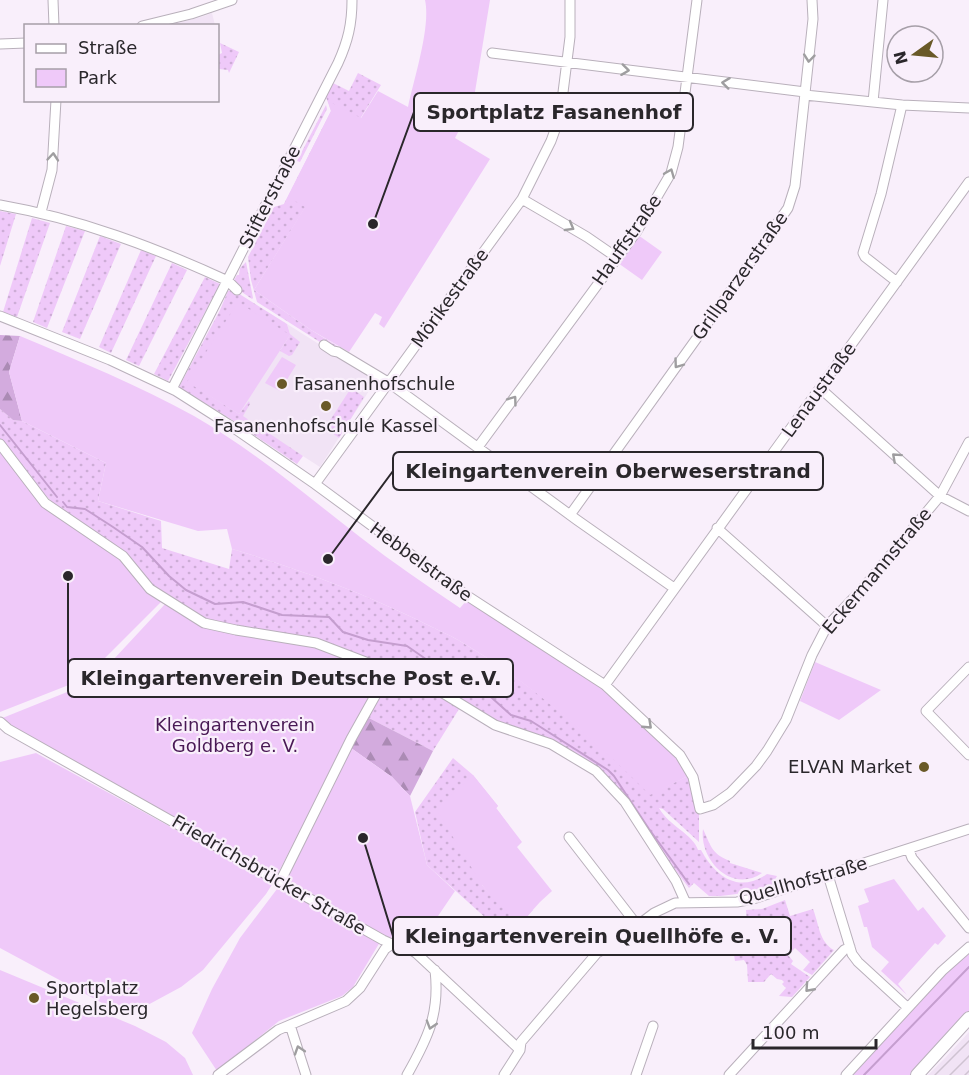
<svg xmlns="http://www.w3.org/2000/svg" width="969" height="1075" font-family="'DejaVu Sans',sans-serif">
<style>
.built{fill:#f1e3f5}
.industrial{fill:url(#industrial-furrows)}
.grass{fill:url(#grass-dots)}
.forest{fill:url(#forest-firs)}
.green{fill:#efc9f9}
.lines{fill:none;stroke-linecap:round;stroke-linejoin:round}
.stream{stroke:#c59ecf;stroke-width:2}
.street-casing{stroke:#b9b0bb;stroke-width:11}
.secondary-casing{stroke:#b9b0bb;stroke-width:14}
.street{stroke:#fff;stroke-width:9}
.secondary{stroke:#fff;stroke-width:12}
.oneway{stroke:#9f9ea0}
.poi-dot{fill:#695927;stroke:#f9effb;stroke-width:2}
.labels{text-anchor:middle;stroke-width:4.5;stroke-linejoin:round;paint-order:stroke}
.street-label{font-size:18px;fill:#2a272b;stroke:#f9effb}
.poi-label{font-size:18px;fill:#2a272b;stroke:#f9effb;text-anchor:start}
.park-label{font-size:18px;fill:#491955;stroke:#f9effb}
.leader{fill:none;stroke:#2a272b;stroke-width:2}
.callout-dot{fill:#2a272b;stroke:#f9effb;stroke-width:2}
.callout{fill:#f9effb;stroke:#2a272b;stroke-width:2}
.callout-label{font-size:20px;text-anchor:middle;font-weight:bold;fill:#2a272b}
</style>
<defs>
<pattern id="industrial-furrows" width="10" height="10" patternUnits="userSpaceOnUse" patternTransform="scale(1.5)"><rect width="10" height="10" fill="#f1e3f5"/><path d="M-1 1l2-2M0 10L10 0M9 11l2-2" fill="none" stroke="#cfc3d2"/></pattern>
<pattern id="grass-dots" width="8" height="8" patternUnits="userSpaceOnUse" patternTransform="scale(1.5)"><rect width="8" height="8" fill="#efc9f9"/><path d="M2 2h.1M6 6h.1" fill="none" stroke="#cdadd6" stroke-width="1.8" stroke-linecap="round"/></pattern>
<pattern id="forest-firs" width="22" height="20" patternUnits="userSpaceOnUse" patternTransform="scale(1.5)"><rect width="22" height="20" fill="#d3abde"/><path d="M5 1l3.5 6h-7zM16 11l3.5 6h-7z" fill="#ab8bb4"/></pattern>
</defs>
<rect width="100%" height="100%" fill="#f9effb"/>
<path class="built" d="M212 13 215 25 167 26 201 17Z
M238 302 290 334 287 324 376 380 320 467 187 382Z"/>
<path class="industrial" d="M969 1032V1075H928L945 1058Z"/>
<path class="grass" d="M220 43 239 52 229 73 228 70 219 69 218 71V55L222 53Z
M358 73 381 85 254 290 311 330 339 347 334 351 257 302 251 280 248 257 274 207 284 204 331 111 326 97 333 83 349 91Z
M326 105 327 109 300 162 297 161Z
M0 211 16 214 0 266Z
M32 218 50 223 17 317 3 312Z
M66 226 85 231 47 328 33 322Z
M100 236 121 244 80 339 62 332Z
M141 250 156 256 111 353 99 347Z
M246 262 253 298 252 299 239 290 233 282 237 275H239L240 268Z
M172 263 187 270 139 366 126 360Z
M205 277 220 284 168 381 154 374Z
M233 290 287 324 290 334 300 342 292 355 289 356 280 351 290 335 196 387 239 414 249 401 250 404 243 416 303 456 297 464 234 421 179 387 220 310 228 291Z
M351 388 364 397 339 438 325 428Z
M0 409 13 420 22 421 106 463 98 501 161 521 162 548 229 569 232 549C296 568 358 591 418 620 433 628 449 634 463 643 532 684 593 737 650 794L688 776 699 815V842L663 809 659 808C669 826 693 834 698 850H701C715 876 738 894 767 874L777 876 772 885C751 891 731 897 709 896L694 883 689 888 597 767 499 722 419 675 397 669 317 640 235 627 204 620 171 601 56 506 31 480 0 441Z
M390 677 421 685 459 709 433 751 367 717Z
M453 758 473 775 498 806 496 808 510 827 482 885 497 902 533 910 508 938 427 865 415 812Z
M703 829C711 845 710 853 730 861V863L762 873C732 894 699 860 703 829Z
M785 900 790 916 813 909C819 924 819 942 834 950L812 975 803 970 810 962 795 948 788 955 793 961 791 964 810 977 792 997 779 996 786 988 782 984 784 982 782 980 777 979 771 974 764 982H748L747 965 744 960 735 961 733 948 730 944 739 942V938L766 933 767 935 776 933 774 920 768 921 767 919 747 923 746 910 762 909Z"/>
<path class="forest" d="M0 335 20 336 9 372 22 421 13 420 0 409Z
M367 717 433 751 410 796 392 777 351 748Z"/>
<path class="green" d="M425 0H490L473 104 455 138 490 159 384 328 379 324 382 317 375 313 349 352 311 330 254 290 305 207 295 201 284 204 331 111 328 101 361 118 378 91 408 107C414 78 431 27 425 0Z
M638 235 662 252 642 280 618 263Z
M238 302 290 335 239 414 187 382Z
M20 336C79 361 138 385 194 416 253 450 306 495 360 537 392 562 426 585 460 608L467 600 603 689 677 758 688 776 650 795C593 738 532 684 463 643 449 634 433 628 418 620 358 591 296 568 232 549L227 529 198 531 98 501 106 463 22 421 9 372Z
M282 357 296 365 280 391 265 383Z
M0 449 45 507 113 552 162 601 84 679 0 712Z
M166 603 204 624 315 645 383 672 277 875 9 727 0 719 87 684 113 660Z
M815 662 881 690 839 720 800 701Z
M351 748 392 777 410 796 427 865 455 891 417 947 404 940 383 936 285 879Z
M36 753 273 883 266 894 203 970 181 987 144 1007 117 1011 0 948V762Z
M473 775 498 806 496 808 522 842 517 847 552 891 540 902 521 923 494 900 482 885 436 809Z
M894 879 918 911 923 907 946 936 938 945 935 943 898 984 907 995 881 971 889 962 872 947 867 927H864L858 906 869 902 864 889Z
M280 885 380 942 353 987 342 996 279 1021 217 1071 192 1033 212 989 240 938Z
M969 953V1014L913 1075H852L945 974Z
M0 970 135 1026 166 1042 185 1058 193 1075H0Z"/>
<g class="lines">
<path class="stream" d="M0 425 57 497
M63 502 67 507 85 509 113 527 142 547 169 576 186 590 215 604 243 602 282 615 329 617 343 632 368 640 407 646 433 664 454 673 492 698 511 715 531 721 608 770 614 776 649 829 689 884
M864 1075 969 967"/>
<g class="street-casing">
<path id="street" d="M53 0 54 26
M142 26 191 14 232 0
M0 44 26 43
M492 53 805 92
M805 95 902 105 969 108
M873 102 883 0
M522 199 587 237 616 257
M0 205C80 219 154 247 228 281L237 290
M41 212 52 170 56 100
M897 282 865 257 863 253 881 194 902 105
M0 316 110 360 176 391 231 426 315 484 466 595 605 685 680 755 693 777 700 809 713 805 730 793 756 766 767 751 786 720 812 655 827 626 864 587 940 496 969 442
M324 345 333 351 338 352 388 382 577 520 674 588
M172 389 338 63C348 41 352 24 352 0
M821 389 940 496 969 511
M0 444 45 503 123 556 150 589 204 623 236 630 316 643 389 671 428 684 495 725 551 744 596 771 625 802 676 881 685 901
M478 447 637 231 671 173 678 147 697 0
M315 484 522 199 551 141 560 116 570 37V0
M570 515 727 296 788 208 795 186 813 19 812 0
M717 528 827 626
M969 667 926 711 969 755
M605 685 969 182
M0 722 8 729 383 940 392 944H402L416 953 520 1050
M569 837 637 925
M909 850 912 858 969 928
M828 875 852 954 858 962 907 1007
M281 880 351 739 389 671
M290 1025 306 1075
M218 1075 278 1030 346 1001 360 988 385 949 392 944
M407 1075C428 1038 440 1013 435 970
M504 1075 520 1050 521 1042 597 953 613 944 654 913 675 903 737 902 753 899 969 829
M636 1075 653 1026
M729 1075 844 950 850 947
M846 1075 942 971 969 947"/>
</g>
<g class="secondary-casing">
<path id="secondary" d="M917 1075 969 1018"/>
</g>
<use href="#street" class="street"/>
<use href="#secondary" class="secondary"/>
</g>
<defs><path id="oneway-chevron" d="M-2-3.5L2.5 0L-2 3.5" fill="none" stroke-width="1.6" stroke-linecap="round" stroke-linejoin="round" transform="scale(1.5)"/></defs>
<g class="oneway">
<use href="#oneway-chevron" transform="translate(809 58) rotate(96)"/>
<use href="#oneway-chevron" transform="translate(625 70) rotate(7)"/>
<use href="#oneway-chevron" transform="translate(726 83) rotate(-173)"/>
<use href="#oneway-chevron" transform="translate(53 157) rotate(-85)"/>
<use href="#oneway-chevron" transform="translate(670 173) rotate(-68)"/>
<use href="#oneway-chevron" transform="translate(570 227) rotate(30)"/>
<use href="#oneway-chevron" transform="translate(678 364) rotate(126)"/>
<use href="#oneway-chevron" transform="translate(513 400) rotate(-54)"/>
<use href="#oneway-chevron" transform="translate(896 457) rotate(-138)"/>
<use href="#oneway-chevron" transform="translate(648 725) rotate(43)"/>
<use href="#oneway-chevron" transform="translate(809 988) rotate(132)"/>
<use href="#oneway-chevron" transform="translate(431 1025) rotate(107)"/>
<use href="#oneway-chevron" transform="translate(299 1050) rotate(-108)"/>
</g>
<g class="poi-dot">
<circle cx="282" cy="384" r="6"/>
<circle cx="326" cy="406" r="6"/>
<circle cx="924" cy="767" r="6"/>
<circle cx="34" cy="998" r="6"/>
</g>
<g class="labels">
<g class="street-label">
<text transform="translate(270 197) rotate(-63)" y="6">Stifterstraße</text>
<text transform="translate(627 240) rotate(-55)" y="6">Hauffstraße</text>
<text transform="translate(740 276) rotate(-55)" y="6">Grillparzerstraße</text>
<text transform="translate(450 298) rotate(-54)" y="6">Mörikestraße</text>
<text transform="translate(819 390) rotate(-54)" y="6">Lenaustraße</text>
<text transform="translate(421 562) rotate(36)" y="6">Hebbelstraße</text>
<text transform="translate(877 571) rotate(-50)" y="6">Eckermannstraße</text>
<text transform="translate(269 875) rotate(30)" y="6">Friedrichsbrücker Straße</text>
<text transform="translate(803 881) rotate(-16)" y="6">Quellhofstraße</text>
</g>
<g class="poi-label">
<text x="294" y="390">Fasanenhofschule</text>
<text x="326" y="432" text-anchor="middle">Fasanenhofschule Kassel</text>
<text x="912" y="773" text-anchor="end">ELVAN Market</text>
<text x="46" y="994">Sportplatz<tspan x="46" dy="21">Hegelsberg</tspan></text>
</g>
<g class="park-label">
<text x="235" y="731">Kleingartenverein<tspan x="235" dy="21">Goldberg e. V.</tspan></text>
</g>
</g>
<path class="leader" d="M373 224L414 112M328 559L393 471M68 576L68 678M363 838L393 936"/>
<g class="callout-dot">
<circle cx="373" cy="224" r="6"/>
<circle cx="328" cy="559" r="6"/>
<circle cx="68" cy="576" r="6"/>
<circle cx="363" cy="838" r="6"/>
</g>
<g class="callout">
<rect x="414" y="93" width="279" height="38" rx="6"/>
<rect x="393" y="452" width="430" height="38" rx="6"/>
<rect x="68" y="659" width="445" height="38" rx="6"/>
<rect x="393" y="917" width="398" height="38" rx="6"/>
</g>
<g class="callout-label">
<text x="554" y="119">Sportplatz Fasanenhof</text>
<text x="608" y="478">Kleingartenverein Oberweserstrand</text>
<text x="291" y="685">Kleingartenverein Deutsche Post e.V.</text>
<text x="592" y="943">Kleingartenverein Quellhöfe e. V.</text>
</g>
<rect x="24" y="24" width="195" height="78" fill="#f9effb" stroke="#a69fa8" stroke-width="1.5"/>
<rect x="36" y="44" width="30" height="9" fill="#ffffff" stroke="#a69fa8" stroke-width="1.5"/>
<text x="78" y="54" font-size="18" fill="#2a272b">Straße</text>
<rect x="36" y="69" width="30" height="18" fill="#efc9f9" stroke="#a69fa8" stroke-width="1.5"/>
<text x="78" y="84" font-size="18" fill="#2a272b">Park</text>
<g transform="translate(915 54) rotate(255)"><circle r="28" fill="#f9effb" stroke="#a69fa8" stroke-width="1.5"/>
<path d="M0-4.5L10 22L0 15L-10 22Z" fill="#695927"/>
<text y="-9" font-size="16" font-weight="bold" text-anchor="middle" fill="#2a272b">N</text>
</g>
<path d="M753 1039v9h123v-9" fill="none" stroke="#2a272b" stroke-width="3"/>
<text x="762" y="1039" font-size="18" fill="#2a272b" stroke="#f9effb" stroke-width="4.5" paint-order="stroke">100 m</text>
</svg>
